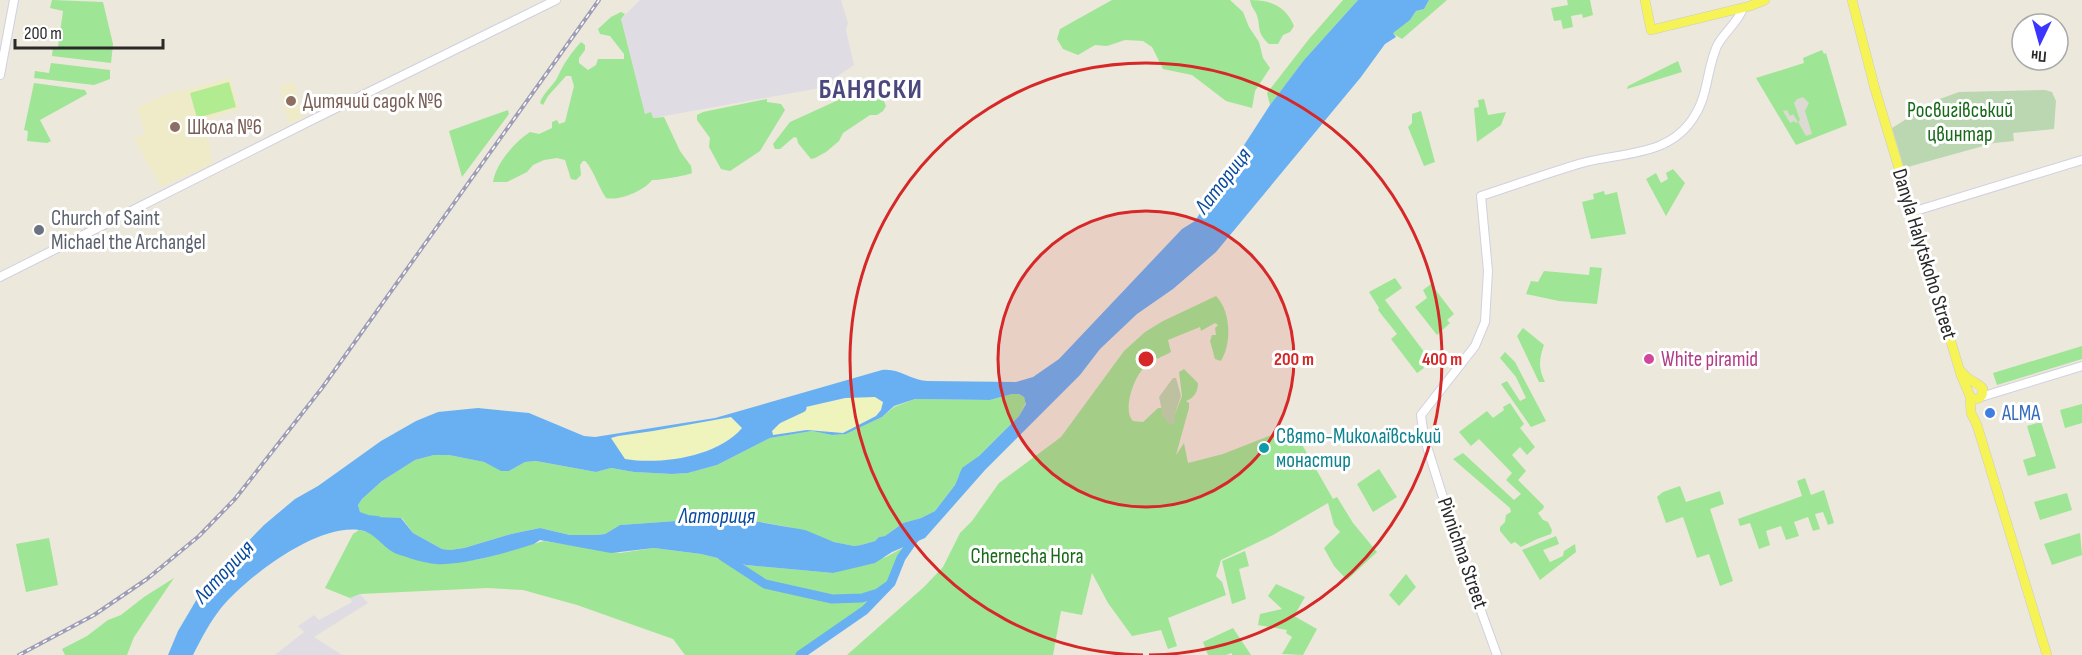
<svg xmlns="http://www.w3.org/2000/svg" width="2082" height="655" font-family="'Sofia Sans Condensed',sans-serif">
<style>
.industrial{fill:#e0dce4}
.education{fill:#efebc9}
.green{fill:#9ee595}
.sand{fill:#eff3bc}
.cemetery{fill:#bbd7b1}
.pitch{fill:#b1ed90}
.plaza{fill:#dcdad2}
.water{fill:#69b0f3;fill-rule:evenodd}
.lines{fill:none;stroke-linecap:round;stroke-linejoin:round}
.stream{stroke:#69b0f3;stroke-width:1.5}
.river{stroke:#69b0f3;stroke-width:9}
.secondary-casing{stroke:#d0d0e3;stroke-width:10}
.primary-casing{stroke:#ccc;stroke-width:10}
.secondary{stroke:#fff;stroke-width:8}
.primary{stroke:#f6f356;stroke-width:9}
.rail-casing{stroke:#9f9db5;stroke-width:4}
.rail{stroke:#fff;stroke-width:1.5;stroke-dasharray:4.5;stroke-linecap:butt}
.ring{fill:none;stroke:#d62828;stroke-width:3}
.education-dot{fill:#8d6e63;stroke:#fff;stroke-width:2}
.worship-dot{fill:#6b7280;stroke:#fff;stroke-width:2}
.hotel-dot{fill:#d1479c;stroke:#fff;stroke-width:2}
.shop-dot{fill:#3f7fe0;stroke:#fff;stroke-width:2}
.culture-dot{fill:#0f9aa8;stroke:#fff;stroke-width:2}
.labels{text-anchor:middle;stroke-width:6;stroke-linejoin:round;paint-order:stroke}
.education-label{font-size:21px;fill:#785e54;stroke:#fff;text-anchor:start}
.park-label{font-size:21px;fill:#176918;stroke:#fff}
.worship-label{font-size:21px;fill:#5b616d;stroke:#fff;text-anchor:start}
.street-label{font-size:21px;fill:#292929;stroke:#fff}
.hotel-label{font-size:21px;fill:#b23c85;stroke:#fff;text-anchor:start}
.shop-label{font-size:21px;fill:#366cbe;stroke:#fff;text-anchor:start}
.culture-label{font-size:21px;fill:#0d838f;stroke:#fff;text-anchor:start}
.water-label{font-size:22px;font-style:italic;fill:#084a9e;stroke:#fff}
.district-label{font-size:27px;font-weight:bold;letter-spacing:1.5px;fill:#4a487c;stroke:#fff}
.centre{fill:#d62828;stroke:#fff;stroke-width:3}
.ring-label{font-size:18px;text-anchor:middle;font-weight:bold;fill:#d62828;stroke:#fff;stroke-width:6;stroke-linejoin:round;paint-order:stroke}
</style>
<rect width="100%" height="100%" fill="#ece8db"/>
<path class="industrial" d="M640 0H841L848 23 846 30 854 65 820 88 653 118 645 114 621 19Z
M360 594 368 603 314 637 342 655H275L304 632 298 626 314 615 319 620 352 602 350 598Z"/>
<path class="education" d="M230 78 239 109 206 120 212 164 161 187 134 139 145 133 137 108 166 94Z
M294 83 303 117 288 124 280 86Z"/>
<path class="green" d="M52 0 103 2 113 44 111 63 52 56 53 47H58L63 11 50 8Z
M1112 0H1230L1243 12 1249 27 1259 42 1263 58 1270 68 1255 91 1252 108 1226 101 1192 75 1163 69 1152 47 1143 41 1125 40 1107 46 1095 45 1078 55 1063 49 1057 39 1060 29Z
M1250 0C1270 0 1286 6 1294 26L1290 32 1283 35 1278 44H1269C1255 31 1262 28 1256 13 1253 8 1251 6 1250 0Z
M1343 0H1358L1304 60 1270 105 1267 93 1309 39Z
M1429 0H1447L1402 39 1392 33 1410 20 1416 11 1424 9Z
M1567 0H1590L1593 15 1583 18 1582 14 1571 16 1573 27 1563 29 1561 20 1554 21 1551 8 1568 5Z
M621 12 625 14 621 19 645 114 651 112 653 118 664 117 680 151 691 166 692 173C689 175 656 181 652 180 644 191 619 201 606 198 599 188 592 167 585 161H583L580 165 581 175 576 180 571 179 565 160 557 158 544 160 533 165 527 172 507 182H493C496 163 515 142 530 132L539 134 552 128V122L557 120 559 124 565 122 574 86 571 76H566L548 96 543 105 540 103C543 92 555 85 559 74 564 63 572 52 581 42L585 45V50L579 58V63L588 70 596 65 598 59H624V54L610 36 600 34 598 29 611 17Z
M1822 50 1824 54 1826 53 1847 125 1796 145 1756 78 1804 63 1803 58Z
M1678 61 1682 72 1627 89 1628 86Z
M51 63 110 70V79L94 85 34 78 35 71 49 73Z
M34 83 85 90 87 94 40 120 51 141 47 143 27 141 28 131 24 130Z
M852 90 856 92 860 100 883 99 886 106 883 111 877 115H870L843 133 839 141 826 152 815 158 811 159 798 143 797 138 794 137 780 149H775L773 144 790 122 834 102Z
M767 99V102L781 104 785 110 760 151 730 171 721 169 709 147 710 138 697 120V115L703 112Z
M1484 99 1488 115 1506 112 1501 125 1477 142 1474 108 1479 107 1478 100Z
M508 110 509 114 462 177 449 131Z
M1421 111 1435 162 1424 166 1408 127 1412 123V114Z
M1673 169 1685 183 1666 216 1646 179 1656 173 1661 183 1668 179 1666 173Z
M1604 191 1605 195 1617 192 1626 234 1591 239 1582 202 1594 199 1593 194Z
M1590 267 1602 268 1597 304 1559 301 1526 294 1531 281 1538 282 1544 271 1589 275Z
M1395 278 1402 288 1385 300 1428 357 1421 364 1424 368 1417 373 1391 339 1397 334 1378 310 1379 308 1369 292Z
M1431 284 1454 314 1447 320 1450 323 1437 335 1415 307 1427 298 1423 290Z
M1216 296C1231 311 1232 343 1221 361L1215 359 1210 341 1212 335H1216L1215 328 1218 325 1215 323 1201 331 1200 327 1168 340 1171 352C1164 356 1153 360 1146 366 1134 375 1122 411 1133 421L1143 422 1158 408H1162L1163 416 1175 414 1182 396 1179 372 1184 369 1198 383C1198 392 1194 398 1186 401L1189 403V408L1176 455 1184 443 1188 463 1223 454 1292 427 1333 499 1337 497 1353 523 1377 552 1347 580 1334 566 1324 548 1340 532 1334 525 1328 503 1273 535 1221 560 1216 576 1222 582 1226 595 1168 618 1177 646 1168 649 1161 630 1132 636 1108 603 1092 573 1082 615 1061 611 1053 655H847L924 587 943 567 960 533 972 521 999 483 1061 437 1124 351 1145 332 1163 321Z
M1523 328 1544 345C1539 359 1538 368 1545 382H1539L1517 336Z
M2082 346V359L1997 385 1993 373Z
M1505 352 1515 362 1546 421 1531 427 1501 384 1507 381 1520 401 1526 398 1516 377 1500 358Z
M1012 394H1019L1024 397 1026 403 1019 416 958 477 955 485 935 511 921 518 903 523 885 536 879 537 875 541 861 545 854 546 834 542 789 527 754 521 711 522 690 520 620 525 605 534 596 535H570L540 528 511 534 464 548 450 550 442 549 413 533 402 518H382L366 515 360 512 358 505 362 499 382 481 415 460 434 455H449L484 462 502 471H509L525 462 536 461 596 472 611 468 634 472 672 474 688 473 717 465 770 438 812 431 832 435 846 434 882 417 894 407 915 399 990 400Z
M1510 403 1524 424 1520 428 1535 447 1527 455 1520 447 1512 455 1526 471 1518 480 1544 506 1543 509 1538 513 1543 520 1548 522 1552 530 1551 534 1537 539 1521 547 1515 542 1511 544 1500 531V527L1505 522 1506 515 1511 512 1510 508 1453 459 1463 453 1514 500 1521 494 1506 480 1512 473 1479 439 1471 446 1459 432 1487 411 1493 418 1504 410 1503 407Z
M2082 404V423L2065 428 2060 410Z
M2041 422 2056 468 2028 476 2023 460 2036 456 2027 426Z
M1379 469 1397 497 1373 512 1357 484Z
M1805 478 1811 495 1824 490 1834 523 1828 525 1823 512 1815 514 1820 529 1813 531 1808 517 1794 522 1799 536 1786 540 1781 526 1766 531 1770 545 1759 549 1750 523 1740 526 1738 519 1802 496 1797 481Z
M1680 486 1686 502 1720 491 1724 504 1710 509 1733 581 1720 586 1709 554 1697 558 1683 517 1666 523 1657 497 1663 492Z
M2067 493 2072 510 2040 520 2034 502Z
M359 530 371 533 394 552 437 564 481 559 544 541 620 553 654 548 701 554 746 565 833 573 886 557 912 543 901 558 888 586 878 593 865 610 800 655H685L673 639 577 605 523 590 487 588 360 594 350 598 325 588 353 534Z
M2080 533 2082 555 2052 565 2044 544Z
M1556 536 1559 544 1543 550 1550 562 1563 556 1564 551 1575 544 1576 552 1540 580 1522 550Z
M49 538 58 585 26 592 16 544Z
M1245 551 1249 566 1239 569 1246 599 1232 604 1222 561Z
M1406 574 1416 587 1399 606 1389 595Z
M174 578 134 637 127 655H65L62 649 87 636 108 620 121 615 144 597Z
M1276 584 1305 597 1294 616 1317 629 1303 655 1282 654 1292 637 1286 633 1287 630 1258 625 1260 614 1282 609 1268 596Z
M1233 628 1251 655H1232V653L1226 655H1208L1203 642Z"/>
<path class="sand" d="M852 397H875L883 402C882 417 857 429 844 432 832 435 818 429 806 430 794 431 784 435 773 435L772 431 781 422 784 412Z
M731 417 742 428C716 457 661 465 625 459L610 438Z"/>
<path class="cemetery" d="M2045 90 2052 92 2056 101 2054 129 2013 133 2014 141 1994 143 1904 168 1892 128 1937 100 1959 92Z
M1173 378H1176L1181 396 1175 414V423L1170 425 1163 416 1159 397Z"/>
<path class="pitch" d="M229 82 236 107 197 118 190 93Z"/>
<path class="plaza" d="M1803 97 1809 103 1805 111 1812 134 1806 136 1798 122 1796 123 1794 121 1790 123 1783 111 1787 110 1790 116 1793 114 1798 122 1800 120 1794 103 1797 99Z"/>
<path class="water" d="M1358 0H1429L1424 9 1416 11 1410 20 1393 33 1396 37 1385 44 1361 77 1216 252 1173 289 1137 314 1100 349 1080 375 985 470 925 538 892 552 875 563 833 573 746 565 701 554 654 548 611 553 540 540 534 544C509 552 462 566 436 564 424 563 409 558 397 554 382 548 376 532 359 530 316 524 247 577 221 608 210 622 201 639 193 655H168L178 631 204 587 264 525 295 499 318 486 381 441 416 421 438 412 478 408 529 413 584 436 595 437 715 418 882 370C899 368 910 380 927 381L1016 382 1033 377 1059 359 1182 229 1195 221 1270 105 1304 60ZM1012 394H1019L1024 397 1026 404 1019 416 979 456 962 468 955 485 935 511 921 518 903 523 885 536 879 537 875 541 861 545 854 546 834 542 805 530 754 521 711 522 690 520 620 525 605 534 596 535H570L540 528 511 534 464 548 450 550 442 549 413 533 401 518 374 517 360 512 358 505 362 499 382 481 415 460 434 455H449L484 462 501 471H509L525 462 536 461 596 472 611 468 634 472 672 474 688 473 717 465 770 438 812 431 832 435 846 434 882 417 894 406 915 399 990 400ZM875 397 883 402 881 410 876 416 843 433 807 430 773 435 772 431 781 422 784 412 845 398ZM731 417 742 428C718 457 660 465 625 459L611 438 618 436 653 431Z"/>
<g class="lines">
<path class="stream" d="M370 516 379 517"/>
<path class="river" d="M774 421 802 408
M722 556 765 584 832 599 862 598 878 593 888 586
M800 655 865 610 891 583 901 558 917 535"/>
<g class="secondary-casing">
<path id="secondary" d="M0 75 14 0
M1912 212 2082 160
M0 277 310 121 556 0
M1981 397 2082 366
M1497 655 1464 564 1424 437 1421 415 1475 346 1485 322 1488 271 1481 196C1515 185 1548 173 1582 163 1622 152 1671 157 1695 115 1708 95 1707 68 1717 46 1724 32 1738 23 1743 8"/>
</g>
<g class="primary-casing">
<path id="primary" d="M1645 0 1651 30 1750 6 1765 0
M1852 0 1875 89 1961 375 1970 396 1971 413 1977 425 2047 655
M1962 372C1969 382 1978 382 1983 389L1982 395C1979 400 1974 400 1970 396"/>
</g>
<use href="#secondary" class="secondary"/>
<use href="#primary" class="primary"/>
<g class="rail-casing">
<path id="rail" d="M19 655 94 615 147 579 199 536 235 499 322 388 599 0"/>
</g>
<use href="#rail" class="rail"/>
</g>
<circle cx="1146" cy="359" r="148" fill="#d62828" fill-opacity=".12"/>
<g class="ring">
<circle cx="1146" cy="359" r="148"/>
<path d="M1143 655A296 296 0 1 1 1149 655"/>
</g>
<g class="education-dot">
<circle cx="291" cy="101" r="6"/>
<circle cx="175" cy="127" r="6"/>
</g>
<circle class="worship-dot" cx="39" cy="230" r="6"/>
<circle class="hotel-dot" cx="1649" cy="359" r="6"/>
<circle class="shop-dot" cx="1990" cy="413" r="6"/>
<circle class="culture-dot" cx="1264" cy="448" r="6"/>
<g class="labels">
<g class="education-label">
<text x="303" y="108">Дитячий садок №6</text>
<text x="187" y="134">Школа №6</text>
</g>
<g class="park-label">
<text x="1960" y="117">Росвигівський<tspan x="1960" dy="24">цвинтар</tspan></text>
<text x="1027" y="563">Chernecha Hora</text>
</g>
<g class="worship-label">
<text x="51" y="225">Church of Saint<tspan x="51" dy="24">Michael the Archangel</tspan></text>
</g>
<g class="street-label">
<text transform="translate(1925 254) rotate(73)" y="7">Danyla Halytskoho Street</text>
<text transform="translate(1463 553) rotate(71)" y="7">Pivnichna Street</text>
</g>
<g class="hotel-label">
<text x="1661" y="366">White piramid</text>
</g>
<g class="shop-label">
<text x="2002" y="420">ALMA</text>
</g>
<g class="culture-label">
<text x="1276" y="443">Свято-Миколаївський<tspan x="1276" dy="24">монастир</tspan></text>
</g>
<g class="water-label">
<text transform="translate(1222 180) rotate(-52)" y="8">Латориця</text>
<text x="717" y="523">Латориця</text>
<text transform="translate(223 571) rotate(-47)" y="8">Латориця</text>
</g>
<g class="district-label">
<text x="871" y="98">БАНЯСКИ</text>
</g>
</g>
<circle cx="1146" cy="359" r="9" class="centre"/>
<g class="ring-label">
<text x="1294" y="365">200 m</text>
<text x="1442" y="365">400 m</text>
</g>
<g transform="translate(2040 42) rotate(185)"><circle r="28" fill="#ffffff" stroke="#a9a9a9" stroke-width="1.5"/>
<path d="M0-4.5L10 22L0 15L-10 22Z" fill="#3b35ff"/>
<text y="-9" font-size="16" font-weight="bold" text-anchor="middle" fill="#292929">Пн</text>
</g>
<path d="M15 39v9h148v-9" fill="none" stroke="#292929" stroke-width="3"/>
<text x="24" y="39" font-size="18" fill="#292929" stroke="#ffffff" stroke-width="4.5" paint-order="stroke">200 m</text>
</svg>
